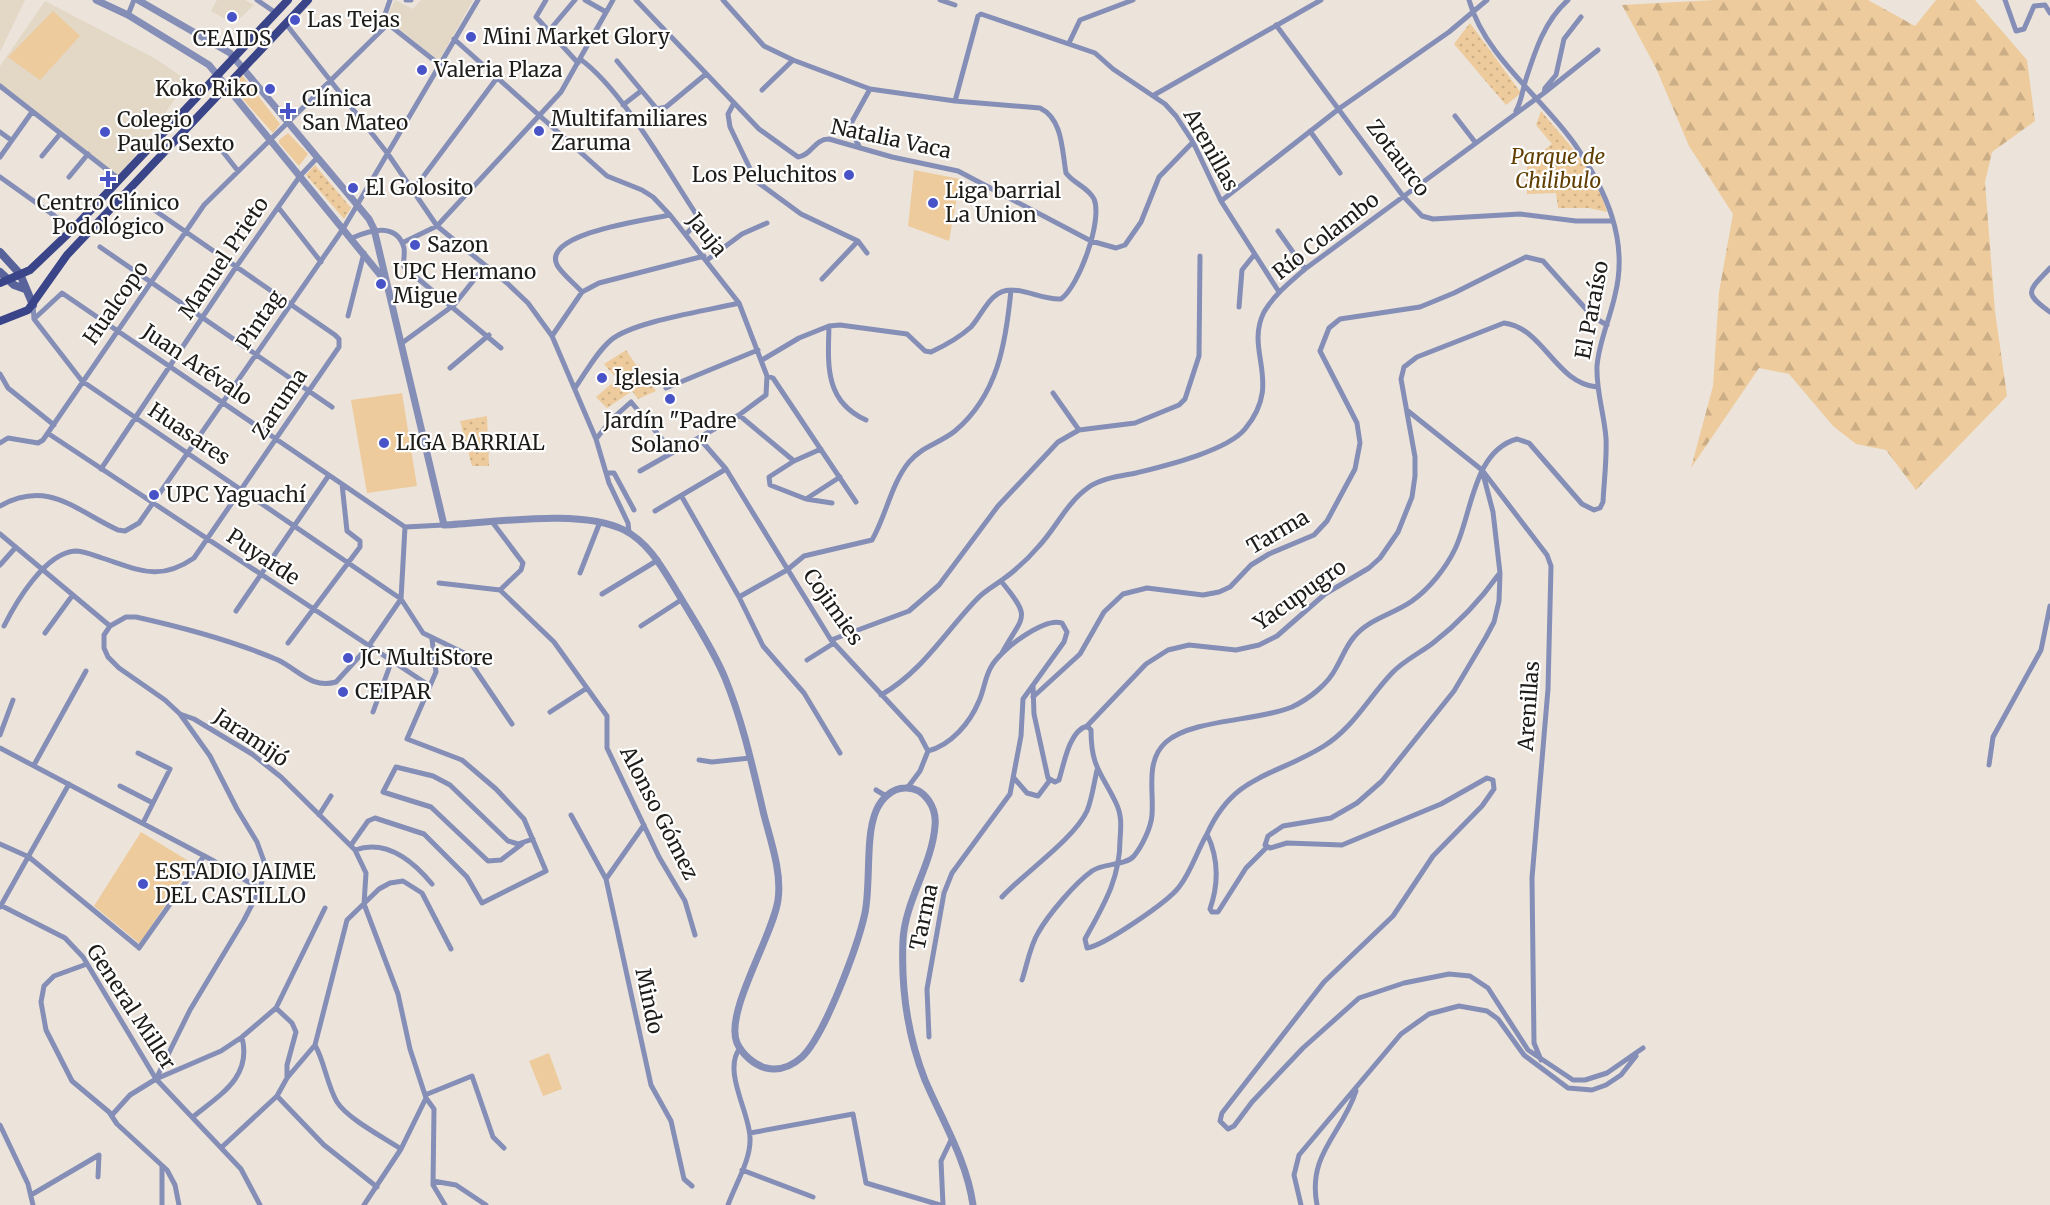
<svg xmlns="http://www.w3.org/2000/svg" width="2050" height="1205" font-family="Merriweather,serif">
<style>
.built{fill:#e3d7c6}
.forest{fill:url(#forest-firs)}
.park{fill:url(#park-dots)}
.pitch{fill:#edcb9c}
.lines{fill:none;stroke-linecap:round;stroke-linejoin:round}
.minor{stroke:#858eb6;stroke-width:5}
.tertiary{stroke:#858eb6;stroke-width:7}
.secondary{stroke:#58639c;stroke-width:8}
.primary{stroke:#3a4488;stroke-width:8}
.poi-dot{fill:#4953c8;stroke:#fff;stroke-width:2}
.labels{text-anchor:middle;stroke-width:4.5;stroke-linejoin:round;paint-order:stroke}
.poi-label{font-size:21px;fill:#1e1c18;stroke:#fff;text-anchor:start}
.street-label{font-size:21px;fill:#1e1c18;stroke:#fff}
.park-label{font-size:21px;font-style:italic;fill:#5f3e00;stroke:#fff}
</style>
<defs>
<pattern id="forest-firs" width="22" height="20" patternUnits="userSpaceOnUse" patternTransform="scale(1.5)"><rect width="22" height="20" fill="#edcb9c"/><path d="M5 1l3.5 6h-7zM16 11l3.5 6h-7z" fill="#cbae86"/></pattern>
<pattern id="park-dots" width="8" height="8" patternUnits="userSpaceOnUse" patternTransform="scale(1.5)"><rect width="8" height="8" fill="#edcb9c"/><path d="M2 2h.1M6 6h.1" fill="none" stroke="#cbae86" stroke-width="1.8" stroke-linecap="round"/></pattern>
</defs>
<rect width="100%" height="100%" fill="#ece4da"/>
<path class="built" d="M0 0H25L0 52Z
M217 0H245L254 5 234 24 211 11Z
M395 0 413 9 421 0H473L439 61 386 18Z
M45 1 156 59 188 81 118 179 0 86V66Z"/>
<path class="forest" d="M1715 0H1868L1915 26 1936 0H1975L2027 60 2035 121 1992 152 1985 182 1995 311 2007 396 1916 490 1886 450 1856 444 1833 426 1789 374 1759 368 1691 468 1713 386 1719 292 1733 214 1689 146 1656 68 1622 5Z"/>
<path class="park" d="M1470 23 1521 93 1506 105 1454 44Z
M1541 111C1567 142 1597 173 1607 212L1589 208H1558L1556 193 1527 194V163L1552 144 1536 125Z
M315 165 351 208 344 219 306 175Z
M626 350 636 365H640L641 371 656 391 638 399 632 391 607 408 596 397 617 379 604 364Z
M487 416 489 466H472L460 421Z"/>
<path class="pitch" d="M53 11 80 36 40 80 8 57Z
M242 75 280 124 273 133 231 86Z
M288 133 308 154 299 166 279 143V140Z
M914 170 960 179 949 241 908 226Z
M402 393 417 486 367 493 351 400Z
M141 832 192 863 140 944 94 906Z
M549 1053 562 1089 543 1096 529 1061Z"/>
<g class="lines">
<path class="minor" d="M257 0 276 13
M390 0 383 20 440 65
M406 0H411
M546 0 536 17 578 63
M585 0 606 12
M636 0 759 129 798 157C812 155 814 139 829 139L892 157 958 171 1091 241 1116 248 1125 245 1141 222 1159 177 1193 142
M723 0 764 46 793 60 870 89 849 127 860 148
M940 0 955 5
M2005 0 2016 31 2024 29 2034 6 2045 5 2050 13
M128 15 134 0
M286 24 388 154 437 226 507 283 528 303 552 336 596 439 609 483 628 523 629 532
M1276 25 1403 196 1422 216 1433 219 1520 214 1576 221H1612
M548 32 575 0
M454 39 607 176 642 190 653 197 670 215 739 303 767 376 766 395 739 415 640 471
M1069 43 1080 20 1133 0
M580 59C621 88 667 170 696 214L697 223 686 234
M617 61 657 109 666 107 706 74
M0 86 119 179
M762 90 793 60
M1544 93 1545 88 1556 75 1564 39 1581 17
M1154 95 1321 0
M955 101 978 16 981 14 1095 53 1113 69 1165 104 1176 116 1193 142 1221 201 1279 292
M734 103 728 114 730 127 756 181 801 214 858 241 867 253
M623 105 641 91
M1516 111C1522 100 1522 91 1526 79 1535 51 1545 20 1568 0
M1455 116 1475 142
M1310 131 1340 173
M0 132 11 140
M216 143 238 171
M42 156 60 134
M0 157 32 112
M0 177 73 229
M69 177 88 154
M414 189 497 78
M1221 201 1340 108 1449 32 1487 0
M278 207 321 262
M1278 231 1305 269
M352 238C370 230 397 222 404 248 405 255 403 260 404 267L501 348
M402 243 437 226 561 92 613 0
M100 247 332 407
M707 260 742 234 767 223
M2050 268C2029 291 2022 292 2050 312
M822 279 858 241
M582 292C575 284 562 274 557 265 541 233 652 219 670 215
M33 305 34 319 82 381 401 599 423 633 464 653 512 724
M1239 307 1242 270 1254 255
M348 316 364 253
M34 319 62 293 405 527
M829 326C828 364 824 401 866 420
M552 336 582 292 599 283 704 256
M402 343 454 305 485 266
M762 360 799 338 829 326 840 325 907 334 925 351 931 352C944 346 961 336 971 327 983 314 990 290 1011 290 1028 290 1043 300 1061 299 1079 286 1103 220 1094 199 1088 187 1074 184 1066 173 1062 151 1063 119 1040 108L955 101 870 89
M450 368 489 335
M0 374 8 388 54 425
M767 376 773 378 856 502
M575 388C586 372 596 353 611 340 634 321 707 311 739 303
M666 388 758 350
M1053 393 1079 430
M1408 411 1482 470 1547 555 1551 566 1548 689 1532 878 1534 1043 1541 1060
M739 415 794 461
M49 434 430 686
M699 438 726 469 831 640 920 736 928 751 920 771 908 787
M596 439 612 419 631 402 673 452
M0 443 8 438 38 443 43 440 204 205 387 25
M821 449 794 461 769 477 770 485 806 499 840 477
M101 469 236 267 300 176 317 158
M1482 470 1493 512 1500 573 1499 601 1494 622 1486 637 1454 691 1382 781 1357 803 1331 818 1283 826 1268 836 1265 845 1270 848 1287 843 1342 845 1441 804 1487 778 1493 780 1494 789 1482 806 1433 856 1393 916 1324 982 1222 1113 1220 1121 1228 1129 1234 1126 1252 1102 1303 1048 1359 998 1404 983 1449 974 1470 976 1488 988 1528 1050 1573 1080H1585L1607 1073 1643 1048
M606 473H614L634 510
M682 497 739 597 763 646 804 693 840 753
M806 499 832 503
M0 506C48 479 75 510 118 530L125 531 139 523 343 229 478 0
M655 511 726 469
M493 523 523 563 521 570 500 590
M405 527 401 599 368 647 336 682C311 689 299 670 278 660 236 642 181 627 136 617H126L110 626 104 635V648L108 657 119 668 165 700 180 714 194 719 252 754 281 777 355 850 366 873 364 904 398 994 410 1049 426 1098 434 1109 433 1185 445 1205
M405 527 444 525
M0 534 110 626
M0 565 16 547
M580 573 600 522
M1001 581C1033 620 1023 614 1002 653
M439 583 500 590 554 642 607 716V748L659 857 685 901 695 935
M602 594 658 560
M739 597 787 570 804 556 872 540C886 516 891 484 909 462 921 447 940 443 955 431 998 395 1006 342 1011 290
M236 611 329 475
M4 626C16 602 45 553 75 551 84 551 93 555 102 558 139 570 159 582 194 558L339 347V339L335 335 147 205
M641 626 681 600
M45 633 72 596
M831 640 909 611 939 585 998 506 1058 442 1079 430 1135 423 1179 405 1185 399 1199 356 1200 256
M288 643 360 547V541L347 531 342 484
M807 660 834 643
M1033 685 1034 714 1048 778 1055 782 1059 780C1064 764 1069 731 1087 726L1146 664 1168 650 1189 645 1236 650 1259 645 1277 636 1325 594 1369 568 1380 558 1398 532 1412 497 1415 476V457L1401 379 1404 367 1417 357 1504 323C1544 328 1555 383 1597 387
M881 695C922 672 945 632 977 599 984 591 994 586 1002 580 1016 570 1028 559 1039 546 1057 527 1066 503 1089 487 1102 478 1121 476 1136 473 1164 466 1227 451 1245 429 1284 382 1244 352 1264 312 1274 295 1290 282 1305 269L1544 93 1598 50
M1033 697 1080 654 1104 612 1123 594 1147 588 1203 595 1219 592 1230 587 1251 565 1269 554 1314 535 1327 521 1355 469 1360 443 1357 423 1320 351 1329 328 1340 319 1420 307 1454 293 1526 257 1543 261 1593 317 1607 325
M373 712 392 660
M550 712 587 688
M1087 726 1091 730C1091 767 1101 772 1116 803 1122 815 1121 827 1120 840 1120 879 1103 906 1085 939L1087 948C1103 946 1168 902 1179 887 1191 872 1197 851 1207 834
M0 735 13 700
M0 748 212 860 260 889
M928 751C951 745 970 723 979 701 984 690 985 677 991 667 1000 650 1044 617 1062 623L1067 632 1064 642 1023 699 1021 736 1010 794 952 873 944 893 927 989 929 1037
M138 753 170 769 153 803
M699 760 712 762 750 758
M34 765 86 671
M1989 765 1993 737 2041 650 2050 606
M1014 778 1027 793 1038 796 1050 780
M120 786 153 803 143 823
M876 790 886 796
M319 815 331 796
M571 815 606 879
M644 825 606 879 651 1085 671 1121 684 1179 692 1186
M0 844 29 857 137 946
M522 844 501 860 488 861 431 807 383 792 396 767 433 776 450 785 508 841 518 844 533 839
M351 845 368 821 375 818 424 834 467 877 482 903 546 871 524 819 496 789 462 760 407 739 436 672 432 639
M1266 848 1246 868 1218 912H1212L1210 909C1219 883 1219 859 1207 834 1234 774 1274 777 1324 746 1353 728 1369 697 1392 673 1403 661 1420 653 1433 643 1460 622 1479 602 1499 574
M355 850C386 839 413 861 432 884
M1002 897C1024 873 1074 839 1087 811 1092 799 1094 783 1097 770
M0 905 65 938 83 957 156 1079 241 1169 260 1205
M0 907 69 784
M139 948 204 856
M87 964 54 976 44 986 41 1002 46 1030 72 1081 109 1112 117 1124 167 1170 175 1185 179 1205
M1022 980C1027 965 1030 946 1038 933 1048 915 1075 883 1092 871 1103 863 1125 866 1134 856 1142 846 1151 828 1152 815 1154 790 1145 761 1166 742 1192 719 1259 721 1292 707 1309 699 1328 684 1336 668 1342 658 1346 646 1354 637 1368 619 1394 614 1412 601 1429 589 1446 568 1455 549 1472 514 1473 451 1517 439L1529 443 1582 504 1594 510 1600 508 1603 502C1604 481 1607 459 1606 438 1604 413 1596 391 1597 366 1599 341 1610 319 1615 295 1629 240 1606 191 1576 146 1543 98 1485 57 1469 0
M276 1008 292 1023 296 1032 287 1065V1078
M315 1045C325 1063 327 1085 337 1102 348 1119 383 1137 401 1149
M156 1079 190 1010 244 920 260 889 264 873 265 864 257 842 237 809 210 756 180 714
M425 1095 472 1076 493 1137 504 1148
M277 1096 324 1145 377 1187
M112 1115 130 1095 156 1079 221 1051 242 1037 276 1008 325 908
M194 1116C221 1094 252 1077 242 1037
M0 1125 28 1184 33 1205
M750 1133 853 1114 866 1183 940 1205
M222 1147 277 1096 287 1078 315 1045 347 920 379 889 390 883 403 881 422 893 451 949
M742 1170 813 1197
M433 1181 456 1185 486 1205
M31 1195 99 1155 98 1177
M162 1205V1166
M364 1205 401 1149 426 1098
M728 1205C735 1185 751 1160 750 1138 750 1113 722 1071 740 1048
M943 1205 941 1161 952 1138
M1301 1205 1294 1175 1299 1155 1401 1034 1429 1014 1459 1006 1487 1011 1498 1019 1524 1055 1568 1088 1592 1090 1606 1085 1621 1075 1636 1056
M1317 1205C1307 1154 1342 1134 1356 1091"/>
<path class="tertiary" d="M96 0 128 15 209 65 386 282
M138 0 230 53 369 219 374 229 444 525C492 523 581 508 624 530 650 543 664 571 679 595 695 622 713 649 725 678 743 722 753 769 764 815 771 842 782 873 778 900 773 936 724 1013 737 1043 742 1054 754 1065 766 1068 779 1071 792 1066 802 1057 825 1035 858 945 865 913 871 883 865 837 876 811 881 799 892 788 905 788 925 787 937 808 935 826 932 865 905 901 903 940 901 987 908 1037 925 1080 942 1120 967 1161 973 1205"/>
<path class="secondary" d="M0 252 20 274 33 305
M0 272 14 285 25 289"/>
<path class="primary" d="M0 283 30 270 73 229 288 0
M0 321 28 310 67 255 308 0"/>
</g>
<g class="poi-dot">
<circle cx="232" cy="17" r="6"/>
<circle cx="295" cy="20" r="6"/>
<circle cx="471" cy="37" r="6"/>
<circle cx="422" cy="70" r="6"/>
<circle cx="270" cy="89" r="6"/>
<path d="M285 102h6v6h6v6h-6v6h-6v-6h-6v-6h6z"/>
<circle cx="539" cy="131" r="6"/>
<circle cx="105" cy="132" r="6"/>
<circle cx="849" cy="175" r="6"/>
<path d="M105 170h6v6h6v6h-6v6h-6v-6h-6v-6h6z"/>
<circle cx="353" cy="188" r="6"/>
<circle cx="933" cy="203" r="6"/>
<circle cx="415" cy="245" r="6"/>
<circle cx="381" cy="284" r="6"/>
<circle cx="602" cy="378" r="6"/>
<circle cx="670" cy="399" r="6"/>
<circle cx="384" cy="443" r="6"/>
<circle cx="154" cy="495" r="6"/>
<circle cx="348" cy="658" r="6"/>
<circle cx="343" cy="692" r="6"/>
<circle cx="143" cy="884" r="6"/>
</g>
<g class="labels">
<g class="poi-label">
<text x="307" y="27">Las Tejas</text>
<text x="483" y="44">Mini Market Glory</text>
<text x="232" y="46" text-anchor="middle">CEAIDS</text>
<text x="434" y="77">Valeria Plaza</text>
<text x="258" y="96" text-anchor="end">Koko Riko</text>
<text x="302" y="106">Clínica<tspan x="302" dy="24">San Mateo</tspan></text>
<text x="551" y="126">Multifamiliares<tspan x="551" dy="24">Zaruma</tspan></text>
<text x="117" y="127">Colegio<tspan x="117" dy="24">Paulo Sexto</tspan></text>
<text x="837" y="182" text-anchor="end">Los Peluchitos</text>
<text x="365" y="195">El Golosito</text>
<text x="945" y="198">Liga barrial<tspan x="945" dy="24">La Union</tspan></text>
<text x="108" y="210" text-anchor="middle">Centro Clínico<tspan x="108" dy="24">Podológico</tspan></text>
<text x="427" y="252">Sazon</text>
<text x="393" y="279">UPC Hermano<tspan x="393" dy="24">Migue</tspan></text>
<text x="614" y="385">Iglesia</text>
<text x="670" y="428" text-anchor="middle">Jardín "Padre<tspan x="670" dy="24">Solano"</tspan></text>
<text x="396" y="450">LIGA BARRIAL</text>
<text x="166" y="502">UPC Yaguachí</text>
<text x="360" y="665">JC MultiStore</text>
<text x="355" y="699">CEIPAR</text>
<text x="155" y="879">ESTADIO JAIME<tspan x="155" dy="24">DEL CASTILLO</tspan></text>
</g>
<g class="street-label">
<text transform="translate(891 139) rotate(12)" y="7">Natalia Vaca</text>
<text transform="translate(1211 150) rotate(61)" y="7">Arenillas</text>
<text transform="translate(1398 158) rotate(53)" y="7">Zotaurco</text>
<text transform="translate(707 235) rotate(51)" y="7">Jauja</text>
<text transform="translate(1326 236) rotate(-38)" y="7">Río Colambo</text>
<text transform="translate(224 258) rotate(-56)" y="7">Manuel Prieto</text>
<text transform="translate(116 303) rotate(-55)" y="7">Hualcopo</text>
<text transform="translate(1592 310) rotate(-79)" y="7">El Paraíso</text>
<text transform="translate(260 320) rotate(-56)" y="7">Pintag</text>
<text transform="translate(197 365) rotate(34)" y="7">Juan Arévalo</text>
<text transform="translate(280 404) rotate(-56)" y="7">Zaruma</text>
<text transform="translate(189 434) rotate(34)" y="7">Huasares</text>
<text transform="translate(1278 532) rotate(-30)" y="7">Tarma</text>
<text transform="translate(263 557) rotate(34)" y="7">Puyarde</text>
<text transform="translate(1300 595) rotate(-35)" y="7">Yacupugro</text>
<text transform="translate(833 607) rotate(55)" y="7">Cojimies</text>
<text transform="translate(1529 706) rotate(-86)" y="7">Arenillas</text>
<text transform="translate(251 738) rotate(34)" y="7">Jaramijó</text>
<text transform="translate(659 813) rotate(63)" y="7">Alonso Gómez</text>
<text transform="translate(924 917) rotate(-78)" y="7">Tarma</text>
<text transform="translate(649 1001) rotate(78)" y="7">Mindo</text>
<text transform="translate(131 1007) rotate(57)" y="7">General Miller</text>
</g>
<g class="park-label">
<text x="1558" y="164">Parque de<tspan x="1558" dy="24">Chilibulo</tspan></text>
</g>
</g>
</svg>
